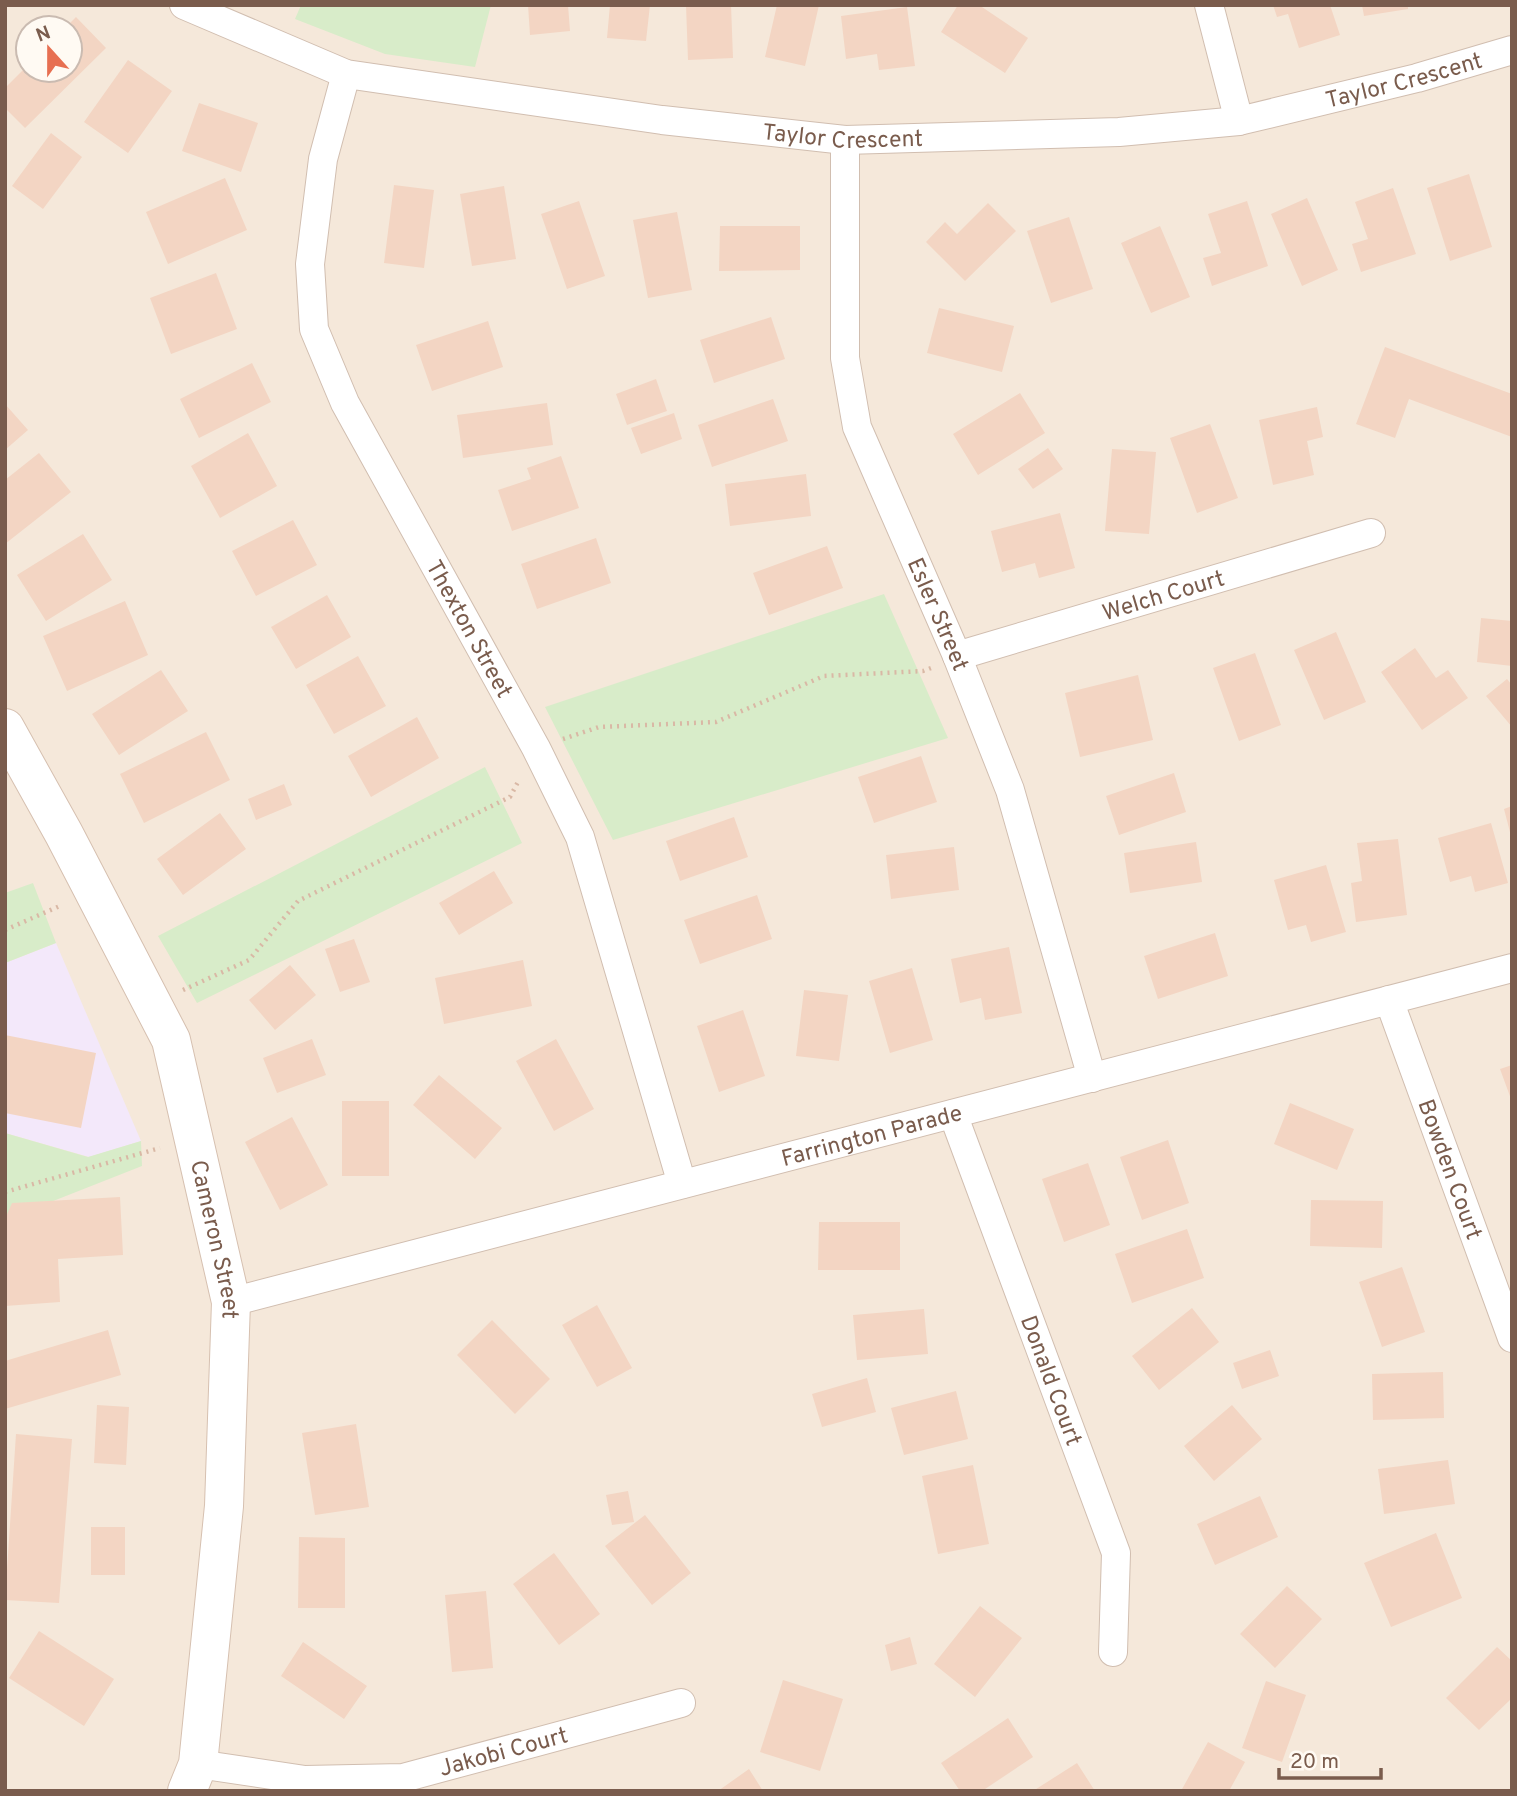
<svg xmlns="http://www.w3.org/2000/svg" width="1517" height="1796" font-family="Overpass,sans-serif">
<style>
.residential{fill:#f5e8da;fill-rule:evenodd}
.education{fill:#f3e8fa}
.green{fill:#d8ecc9}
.building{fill:#f3d5c3}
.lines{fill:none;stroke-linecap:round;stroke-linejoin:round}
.street-casing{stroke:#d1beb0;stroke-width:30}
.secondary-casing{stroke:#d6c0b0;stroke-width:40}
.path{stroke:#d9b8a5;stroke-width:4.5;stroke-dasharray:2 5;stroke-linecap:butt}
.street{stroke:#fff;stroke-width:28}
.secondary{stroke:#fff;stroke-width:38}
.labels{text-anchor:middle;stroke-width:6;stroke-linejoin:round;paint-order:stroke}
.street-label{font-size:23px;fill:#7a5c4d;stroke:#fffaf3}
</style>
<rect width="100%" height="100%" fill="#fdf6ec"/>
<path class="residential" d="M5 5H1512V1791H5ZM28 28H70V70H28Z"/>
<path class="education" d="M56 943 141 1141 89 1157 5 1133V963Z"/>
<path class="green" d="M301 5H491L475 67 385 54 295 19Z
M884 594 948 738 613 840 545 707Z
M485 767 522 843 197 1003 158 936Z
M33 883 56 943 5 963V893Z
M5 1133 88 1157 141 1141 142 1166 5 1220Z"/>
<path class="building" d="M528 5H568L570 31 530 35Z
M610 5H650L646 41 607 38Z
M686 5H731L733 58 688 60Z
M777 5H819L805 66 765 57Z
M958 5H979L1028 38 1005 73 941 32Z
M1273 5H1330L1340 35 1299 48 1288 14 1277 17Z
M1362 5H1408V9L1364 16Z
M907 7 915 66 879 70 877 54 846 59 841 16Z
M76 17 106 48 25 128 5 108V88L28 65V70H70V28H65Z
M128 60 172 91 128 153 84 122Z
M199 103 258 123 241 172 182 151Z
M51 133 82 157 43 209 12 186Z
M1469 174 1492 247 1450 261 1427 188Z
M225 178 247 230 168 264 146 212Z
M394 185 434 190 424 268 384 263Z
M504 186 516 259 472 266 460 194Z
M1393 188 1416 254 1361 272 1352 244 1368 239 1355 202Z
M1307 198 1338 270 1302 286 1271 214Z
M579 201 605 276 567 289 541 214Z
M1247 201 1268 266 1212 286 1203 258 1221 253 1208 214Z
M988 203 1016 231 965 281 926 242 945 222 957 234Z
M677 212 692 290 648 298 633 220Z
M1069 217 1093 289 1051 303 1027 231Z
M720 226H800V270L719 271Z
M1160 226 1190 297 1151 313 1121 243Z
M216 273 237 329 171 354 150 298Z
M939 308 1014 326 1002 372 927 353Z
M771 317 785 359 714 383 700 340Z
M488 321 503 367 432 391 416 345Z
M1385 347 1512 394V437L1409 399 1395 438 1356 424Z
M252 363 271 402 199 438 180 399Z
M656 379 667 411 627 425 616 394Z
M1020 393 1045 433 978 475 953 434Z
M773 399 788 441 712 467 698 425Z
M547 403 553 445 463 458 457 415Z
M5 404 28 430 5 450Z
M1317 407 1323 437 1307 441 1314 475 1273 485 1259 420Z
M674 413 682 439 641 454 631 428Z
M1210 424 1238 498 1197 513 1170 438Z
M248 433 277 486 220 518 191 466Z
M1048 448 1063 469 1033 489 1018 469Z
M1112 449 1156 452 1149 534 1105 531Z
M39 453 71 492 5 544V480Z
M561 456 579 508 512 531 498 490 531 479 527 468Z
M806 474 811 516 730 526 725 484Z
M1060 513 1075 568 1039 578 1035 563 1002 572 991 531Z
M293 520 317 565 256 596 232 551Z
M83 534 112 580 46 621 17 575Z
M596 538 611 583 537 609 521 564Z
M827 546 843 588 769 615 753 573Z
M327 595 351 637 296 669 271 627Z
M125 601 148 655 67 691 43 636Z
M1481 618 1512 621V666L1477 662Z
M1336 632 1366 702 1324 720 1294 650Z
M1415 648 1436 678 1448 670 1468 698 1422 730 1381 672Z
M1255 653 1281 725 1239 741 1213 668Z
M358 656 386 706 334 734 306 685Z
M161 670 188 711 119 755 92 714Z
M1138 675 1153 740 1080 757 1065 693Z
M1507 679 1512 685V727L1486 696Z
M417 717 439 758 371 797 348 756Z
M206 732 230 780 144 823 120 774Z
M921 756 937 802 874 823 858 777Z
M1174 773 1186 812 1119 835 1106 796Z
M284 784 292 805 256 820 248 799Z
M1512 806V836H1511L1504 809Z
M220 813 246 849 183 895 157 859Z
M734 817 748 857 680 881 666 841Z
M1491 823 1508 883 1475 892 1471 876 1450 882 1438 838Z
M1398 839 1407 915 1356 922 1351 883 1362 881 1357 843Z
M1196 842 1202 882 1130 893 1124 853Z
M954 847 959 890 891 899 886 855Z
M1326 865 1346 932 1311 942 1306 925 1288 930 1274 880Z
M494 871 513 903 459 935 439 903Z
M757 895 772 939 700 964 684 920Z
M1215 933 1228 976 1158 999 1144 956Z
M354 939 370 982 340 992 325 949Z
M1009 947 1022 1013 985 1020 981 998 960 1003 951 959Z
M523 960 532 1006 444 1024 435 978Z
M290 965 316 995 275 1030 249 1000Z
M912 968 933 1040 890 1053 869 981Z
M804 990 848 995 839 1061 796 1056Z
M743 1010 765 1076 719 1092 697 1026Z
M5 1035 96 1053 81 1128 5 1113Z
M312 1039 326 1075 277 1093 263 1058Z
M556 1039 594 1109 554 1131 516 1061Z
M1512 1065V1099H1511L1500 1069Z
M439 1075 502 1128 475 1159 413 1105Z
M342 1101H389V1176H342Z
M1290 1103 1354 1129 1337 1170 1274 1144Z
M292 1117 328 1185 280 1210 245 1142Z
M1168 1140 1189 1203 1142 1220 1120 1157Z
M1088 1163 1110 1225 1064 1242 1042 1179Z
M120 1197 123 1255 58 1259 60 1302 5 1306V1219L12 1203Z
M1311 1200 1383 1201 1382 1248 1310 1246Z
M819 1222H900V1270H818Z
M1187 1229 1204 1278 1132 1303 1115 1254Z
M1402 1267 1425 1332 1382 1347 1359 1282Z
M597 1305 632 1368 597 1387 562 1325Z
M1192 1308 1219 1342 1159 1390 1132 1356Z
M924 1309 928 1354 857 1360 853 1315Z
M492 1320 550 1379 515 1414 457 1355Z
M108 1330 121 1375 5 1409V1361Z
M1270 1350 1279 1376 1242 1389 1233 1363Z
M1443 1372 1444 1418 1373 1420 1372 1374Z
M867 1378 876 1412 822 1427 812 1394Z
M956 1391 968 1439 904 1455 891 1408Z
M97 1405 129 1407 126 1465 94 1463Z
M1232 1405 1262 1439 1214 1481 1184 1446Z
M356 1424 369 1507 315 1515 302 1433Z
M16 1434 72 1439 59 1603 5 1600Z
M1448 1460 1455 1504 1384 1514 1378 1469Z
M973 1465 989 1544 938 1554 922 1476Z
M628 1491 634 1522 612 1525 606 1495Z
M1260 1496 1278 1537 1215 1565 1197 1524Z
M645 1515 691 1573 652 1605 605 1546Z
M91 1527H125V1575H91Z
M1436 1533 1462 1598 1391 1627 1364 1563Z
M299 1537 345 1538V1608H298Z
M554 1553 600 1614 559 1645 513 1584Z
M1287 1586 1322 1619 1275 1668 1240 1634Z
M486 1591 493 1668 452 1672 445 1595Z
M980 1606 1022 1638 975 1697 934 1664Z
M39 1631 114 1679 84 1726 9 1678Z
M910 1637 917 1664 891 1671 885 1645Z
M303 1642 367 1686 344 1719 281 1676Z
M1497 1647 1512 1661V1698L1479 1730 1446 1698Z
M783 1680 843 1699 820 1771 760 1752Z
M1266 1681 1306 1695 1282 1762 1242 1748Z
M1008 1718 1033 1757 982 1791H960L941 1763Z
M1208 1742 1245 1762 1229 1791H1181Z
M1077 1763 1095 1791H1033Z
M749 1769 763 1791H718Z"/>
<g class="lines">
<g class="street-casing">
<g id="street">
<path id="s1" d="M184 5 346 74 662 120 845 140 1119 132 1239 121 1417 78 1512 50"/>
<path d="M1209 5 1239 121"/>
<path id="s2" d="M346 74 323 159 310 264 314 329 345 403 536 748 580 837 682 1184"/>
<path id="s3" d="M845 140V358L857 427 957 656 1010 790 1092 1078"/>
<path id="s4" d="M957 656 1371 533"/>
<path id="s5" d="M1389 1000 1512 1338"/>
<path id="s6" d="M953 1114 1116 1553 1113 1652"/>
<path id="s7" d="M231 1302 1512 968"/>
<path id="s8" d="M198 1764 305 1780 403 1778 681 1703"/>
</g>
</g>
<g class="secondary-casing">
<g id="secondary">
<path id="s9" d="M5 728 64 834 171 1040 231 1302 224 1506 198 1764 187 1791"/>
</g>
</g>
<path class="path" d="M563 739 599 727 716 722 824 676 923 671 931 668
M5 930 62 905
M183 990 249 960 298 901 510 797 519 780
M5 1192 160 1148"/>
<use href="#street" class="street"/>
<use href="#secondary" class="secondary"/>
</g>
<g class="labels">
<g class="street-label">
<text dy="8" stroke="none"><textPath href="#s1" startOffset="1244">Taylor Crescent</textPath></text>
<text dy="8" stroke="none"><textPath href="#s1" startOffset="677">Taylor Crescent</textPath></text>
<text dy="8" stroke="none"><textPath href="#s4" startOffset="215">Welch Court</textPath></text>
<text dy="8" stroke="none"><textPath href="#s3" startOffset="492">Esler Street</textPath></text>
<text dy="8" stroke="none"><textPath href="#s2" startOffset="597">Thexton Street</textPath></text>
<text dy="8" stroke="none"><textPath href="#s7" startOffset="662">Farrington Parade</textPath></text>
<text dy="8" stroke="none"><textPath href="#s5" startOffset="180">Bowden Court</textPath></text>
<text dy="8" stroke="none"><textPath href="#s9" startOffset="558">Cameron Street</textPath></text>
<text dy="8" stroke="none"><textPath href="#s6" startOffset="284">Donald Court</textPath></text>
<text dy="8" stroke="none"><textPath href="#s8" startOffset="310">Jakobi Court</textPath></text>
</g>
</g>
<rect width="1517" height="1796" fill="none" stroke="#7a5c4d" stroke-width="14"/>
<g transform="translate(49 49) rotate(339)"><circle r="33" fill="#fffaf3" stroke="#cabbb1" stroke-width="2"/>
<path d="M0-5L12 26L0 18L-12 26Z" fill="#e76f51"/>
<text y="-10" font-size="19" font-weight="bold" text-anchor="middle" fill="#7a5c4d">N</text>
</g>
<path d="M1279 1768v10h102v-10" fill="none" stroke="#7a5c4d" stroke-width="3.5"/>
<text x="1290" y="1768" font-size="21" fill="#7a5c4d" stroke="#fffaf3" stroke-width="5" paint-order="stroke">20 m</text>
</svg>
